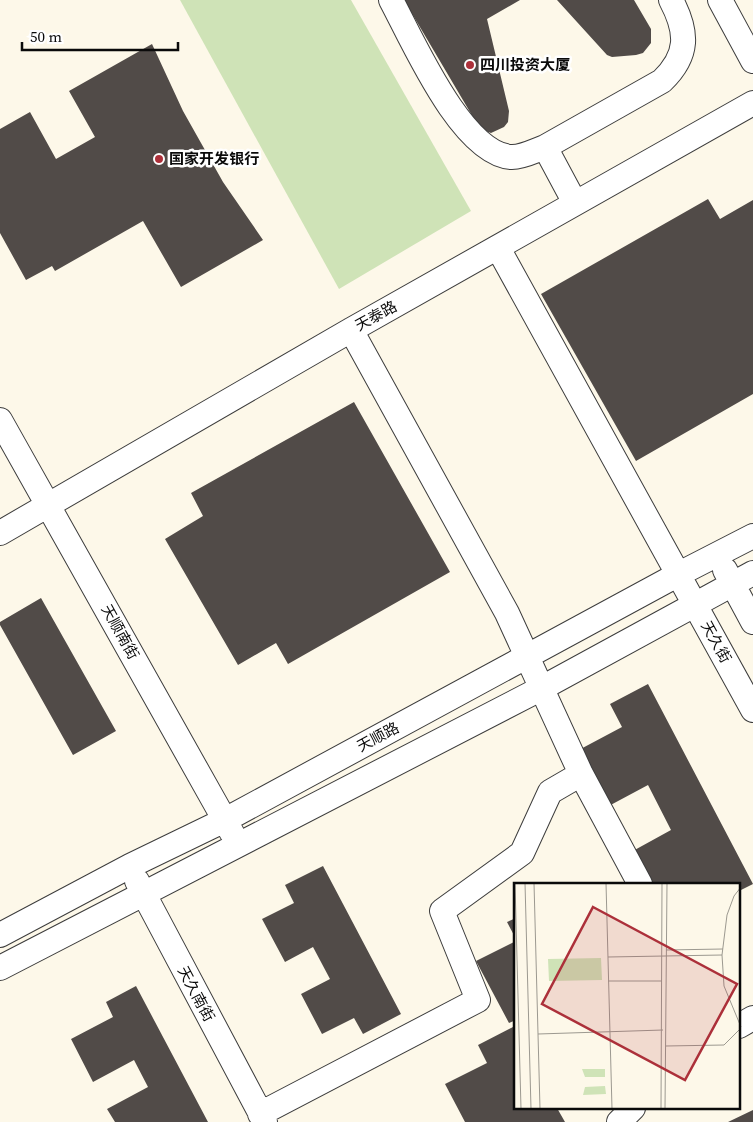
<svg xmlns="http://www.w3.org/2000/svg" width="753" height="1122" font-family="'Source Serif 4','Noto Sans SC',serif">
<style>
.green{fill:#cfe3b7}
.building{fill:#514b48}
.lines{fill:none;stroke-linecap:round;stroke-linejoin:round}
.minor-casing{stroke:#3d3d3d;stroke-width:26}
.minor{stroke:#fff;stroke-width:24}
.poi-dot{fill:#ac303a;stroke:#fff;stroke-width:2}
.labels{text-anchor:middle;stroke-width:5;stroke-linejoin:round;paint-order:stroke}
.poi-label{font-size:15px;font-weight:bold;fill:#0a0a0a;stroke:#fff;text-anchor:start}
.street-label{font-size:15px;fill:#0a0a0a;stroke:#fff}
.inset-road{fill:none;stroke:#9c9990;stroke-width:1}
.view{fill:#ac303a;fill-opacity:0.15;stroke:#ac303a;stroke-width:2.5}
.inset-edge{fill:none;stroke:#0a0a0a;stroke-width:2.5}
</style>
<rect width="100%" height="100%" fill="#fdf8e9"/>
<path class="green" d="M180 0H351L471 211 339 289Z"/>
<path class="building" d="M404 0H520L487 19 509 111 508 122 504 127 491 133 480 129Z
M557 0H634L651 29V43L643 53 636 55 612 57 607 55Z
M152 44 183 111 223 182 263 240 181 287 143 221 55 271 52 266 26 280 0 233V129L30 112 56 159 95 137 69 91Z
M708 199 720 219 753 200V394L636 461 541 294Z
M354 402 450 572 288 664 276 643 238 665 165 539 203 516 191 493Z
M41 598 116 731 73 755 0 625V622Z
M648 684 753 884 739 891V884H648L631 852 671 830 648 785 605 808 575 752 622 727 610 704Z
M323 866 401 1014 363 1034 354 1018 322 1034 301 994 330 979 313 947 285 962 262 919 294 903 285 885Z
M516 918V939L507 922Z
M516 941V1020L509 1023 476 961Z
M136 986 208 1122H115L107 1109 148 1087 134 1060 93 1082 71 1039 113 1017 106 1002Z
M515 1026 516 1108H557L565 1122H465L445 1084 487 1063 478 1045Z
M753 1110V1122H728Z"/>
<g class="lines">
<g class="minor-casing">
<path id="minor" d="M391 0C412 39 462 155 512 157 523 157 534 151 545 147L662 81C689 55 688 32 671 0
M720 0 753 61
M545 147 575 203
M498 248 753 710
M351 330 507 613 581 774 640 884
M0 420 232 833
M0 533 351 330 753 103
M725 570 753 622
M137 881 265 1122
M0 935 130 866 225 820 679 574 753 536
M0 968 542 688 753 573
M739 1026 753 1018
M260 1114 478 1000 442 911 522 853 550 792 581 774
M619 1122 633 1108"/>
</g>
<use href="#minor" class="minor"/>
</g>
<g class="poi-dot">
<circle cx="470" cy="65" r="5"/>
<circle cx="159" cy="159" r="5"/>
</g>
<g class="labels">
<g class="poi-label">
<text x="480" y="70">四川投资大厦</text>
<text x="169" y="164">国家开发银行</text>
</g>
<g class="street-label">
<text transform="translate(376 316) rotate(-29)" y="5">天泰路</text>
<text transform="translate(120 632) rotate(61)" y="5">天顺南街</text>
<text transform="translate(716 642) rotate(61)" y="5">天久街</text>
<text transform="translate(378 737) rotate(-28)" y="5">天顺路</text>
<text transform="translate(196 994) rotate(62)" y="5">天久南街</text>
</g>
</g>
<g transform="translate(514 883)">
<rect width="226" height="226" fill="#fdf8e9"/>
<path d="M87 75 88 97 35 98 34 76ZM68 186H91V194H71ZM91 203 92 211 69 212 71 204Z" fill="#cfe3b7"/>
<path class="inset-road" d="M1 0 7 226M11 0 17 226M20 0 26 226M92 0 98 226M227 4 220 13 213 32 208 72 210 103 227 144M152 67 209 66M94 74 208 72M94 98H148M24 151 149 147M152 163 210 162 227 145M147 226 148 0M151 226 153 0"/>
<path class="view" d="M79 24 223 101 171 197 28 121Z"/>
<rect width="226" height="226" class="inset-edge"/>
</g>
<path d="M22 42v8h156v-8" fill="none" stroke="#0a0a0a" stroke-width="2.5"/>
<text x="30" y="42" font-size="15" fill="#0a0a0a" stroke="#ffffff" stroke-width="4" paint-order="stroke">50 m</text>
</svg>
